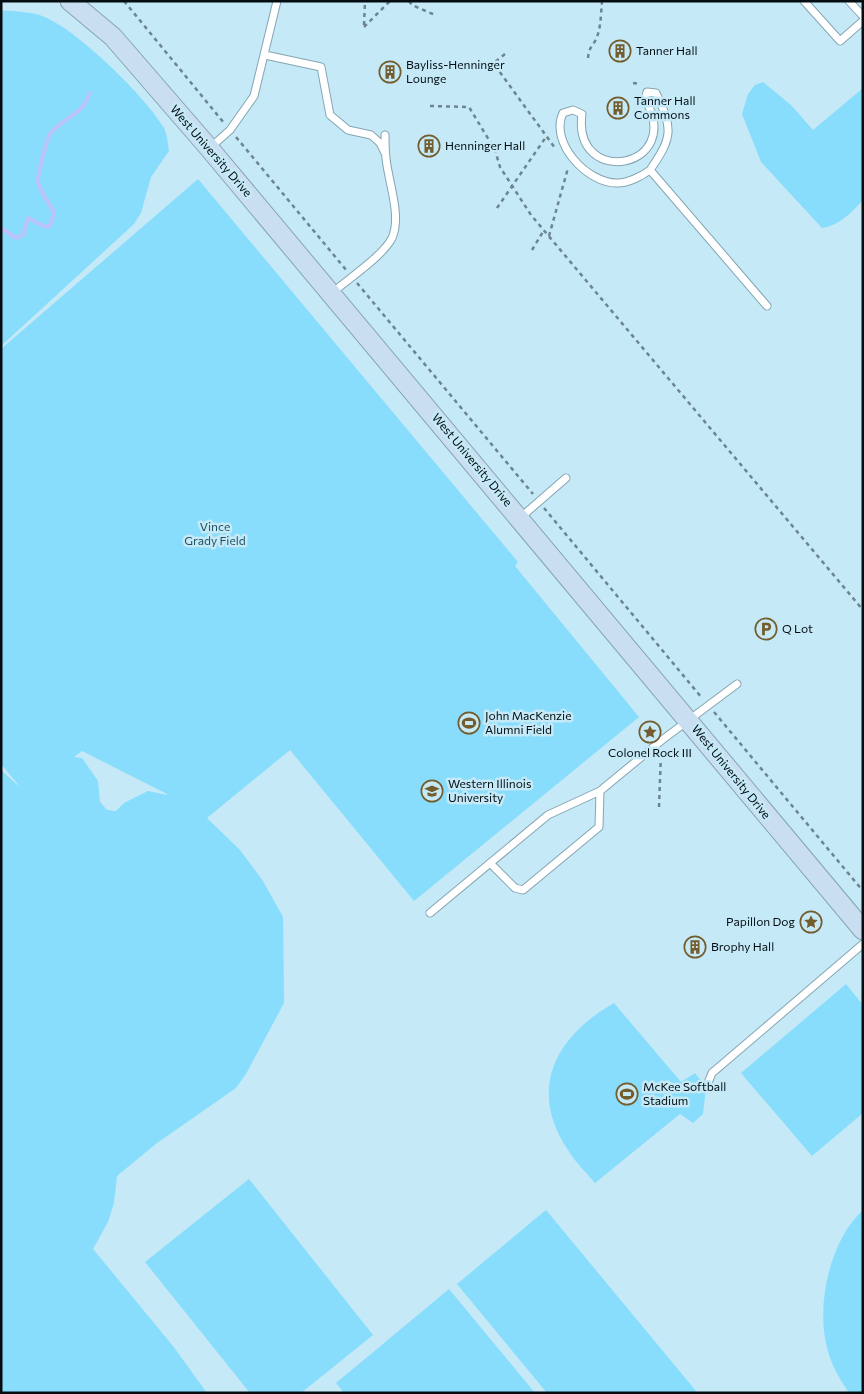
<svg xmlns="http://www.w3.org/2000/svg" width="864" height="1394" font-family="Commissioner,sans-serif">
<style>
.green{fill:#87ddfb;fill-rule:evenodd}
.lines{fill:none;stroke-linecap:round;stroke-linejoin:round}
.stream{stroke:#bbc3f8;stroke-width:4}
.lane-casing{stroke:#84a5b2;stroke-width:9}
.secondary-casing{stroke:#84a5b2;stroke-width:21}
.path{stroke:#6d858f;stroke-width:2.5;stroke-dasharray:4 4;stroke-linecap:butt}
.lane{stroke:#fff;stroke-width:7}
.secondary{stroke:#cadef1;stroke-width:19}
.labels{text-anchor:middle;stroke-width:5;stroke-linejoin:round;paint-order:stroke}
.poi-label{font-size:12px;fill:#030d12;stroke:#c6e9f7;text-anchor:start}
.street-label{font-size:12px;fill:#030d12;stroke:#c6e9f7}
.park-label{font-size:12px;fill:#1c5263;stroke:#c6e9f7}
</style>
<rect width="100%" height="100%" fill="#c6e9f7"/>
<path class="green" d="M1 10C16 12 33 11 47 18 81 34 145 96 164 128 167 134 168 144 169 151L151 177 141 213 134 224 1 346Z
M763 82 791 105 813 130 863 88V200C851 213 840 225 822 228L761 162 742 114 748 94 755 85Z
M198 179 518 562 515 566 639 717 414 901 290 750 207 818 240 850 263 881 283 917 284 1003 246 1074 236 1088 157 1143 117 1176 114 1203 108 1222 93 1249 173 1346 207 1393H1V770L21 788 1 764V349ZM82 751 167 794V795L148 791 124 803 116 811 107 810 100 802 98 781 82 758 74 757Z
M846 984 863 1005V1113L812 1156 741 1073Z
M614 1003 681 1082 695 1073 706 1088 703 1114 693 1123 680 1114 595 1183C586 1172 575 1162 568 1150 527 1089 556 1036 614 1003Z
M249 1179 373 1335 301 1393H250L145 1262Z
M546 1210 696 1391 694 1393H547L457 1284Z
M863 1210V1393H849C840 1379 832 1367 828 1351 815 1308 829 1241 863 1210Z
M449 1289 535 1393H344L336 1383Z"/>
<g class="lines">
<path class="stream" d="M1 228 16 238 23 235 28 218 46 227 50 226 54 213C49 202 41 193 38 182 37 176 47 139 50 134 62 118 85 114 89 93"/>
<g class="lane-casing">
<path id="lane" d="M804 1 840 41 863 21
M849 1 863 16
M265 55 321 67 330 115 348 130 371 135 380 143 385 153
M211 147 230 130 254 96 277 1
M650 170C642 176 628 183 618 183 587 184 549 142 563 113L573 110 582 114C572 189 686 169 645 99L647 92 656 93C673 129 673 137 650 170L767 306
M332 293C348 279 383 256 392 238 402 216 388 181 386 158 385 150 385 143 385 135
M520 518 566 478
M490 863 515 888 523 890 599 827 600 791
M430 913 548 815 600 791 662 740 737 684
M706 1088 712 1073 863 944"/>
</g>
<g class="secondary-casing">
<path id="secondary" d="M70 1 113 37 209 148 863 930"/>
</g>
<path class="path" d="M124 1 224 123
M409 1 412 5 435 15
M364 25 365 1
M364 27 390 1
M505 54 495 62 499 71 555 148
M588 58C589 46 593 47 597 37 601 26 601 13 602 1
M633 83 641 84
M430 106 469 107 495 150 500 167 531 215 863 610
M236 137 347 271
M497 208 546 137
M549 236 568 168
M532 250 544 230
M357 283 533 494
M544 508 702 698
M714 712 863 891
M659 807 661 753"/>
<use href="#lane" class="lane"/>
<use href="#secondary" class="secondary"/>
</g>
<defs>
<g id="building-ring" transform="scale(1.125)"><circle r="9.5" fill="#c6e9f7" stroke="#735d2d" stroke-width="1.5"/><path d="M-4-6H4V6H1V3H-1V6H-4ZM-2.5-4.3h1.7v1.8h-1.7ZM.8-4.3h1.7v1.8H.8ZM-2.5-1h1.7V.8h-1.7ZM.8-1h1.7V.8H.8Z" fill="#735d2d"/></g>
<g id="parking-ring" transform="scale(1.125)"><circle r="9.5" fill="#c6e9f7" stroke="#735d2d" stroke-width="1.5"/><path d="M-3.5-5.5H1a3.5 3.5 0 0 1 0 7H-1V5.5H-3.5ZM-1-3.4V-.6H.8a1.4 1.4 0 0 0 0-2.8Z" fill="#735d2d"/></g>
<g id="stadium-ring" transform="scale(1.125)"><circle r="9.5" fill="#c6e9f7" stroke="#735d2d" stroke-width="1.5"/><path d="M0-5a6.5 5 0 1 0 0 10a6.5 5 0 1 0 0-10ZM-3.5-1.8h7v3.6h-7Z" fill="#735d2d"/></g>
<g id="sight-ring" transform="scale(1.125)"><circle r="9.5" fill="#c6e9f7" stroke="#735d2d" stroke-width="1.5"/><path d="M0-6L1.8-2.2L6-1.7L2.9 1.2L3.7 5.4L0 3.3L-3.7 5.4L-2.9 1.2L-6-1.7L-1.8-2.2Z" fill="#735d2d"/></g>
<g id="university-ring" transform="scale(1.125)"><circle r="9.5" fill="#c6e9f7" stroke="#735d2d" stroke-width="1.5"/><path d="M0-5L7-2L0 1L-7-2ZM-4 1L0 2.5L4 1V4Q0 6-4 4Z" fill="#735d2d"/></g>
</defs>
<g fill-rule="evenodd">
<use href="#building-ring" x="620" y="51"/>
<use href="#building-ring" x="390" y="72"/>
<use href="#building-ring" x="618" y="108"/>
<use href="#building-ring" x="429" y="146"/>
<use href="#parking-ring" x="766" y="629"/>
<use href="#stadium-ring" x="469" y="723"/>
<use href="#sight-ring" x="650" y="732"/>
<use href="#university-ring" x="432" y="791"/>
<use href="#sight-ring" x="811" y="922"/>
<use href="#building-ring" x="695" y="947"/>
<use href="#stadium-ring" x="627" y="1094"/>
</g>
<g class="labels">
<g class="poi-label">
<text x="636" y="55">Tanner Hall</text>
<text x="406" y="69">Bayliss-Henninger<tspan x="406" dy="14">Lounge</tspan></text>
<text x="634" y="105">Tanner Hall<tspan x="634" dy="14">Commons</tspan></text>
<text x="445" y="150">Henninger Hall</text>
<text x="782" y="633">Q Lot</text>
<text x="485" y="720">John MacKenzie<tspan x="485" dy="14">Alumni Field</tspan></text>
<text x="650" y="757" text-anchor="middle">Colonel Rock III</text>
<text x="448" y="788">Western Illinois<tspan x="448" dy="14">University</tspan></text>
<text x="795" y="926" text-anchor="end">Papillon Dog</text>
<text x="711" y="951">Brophy Hall</text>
<text x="643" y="1091">McKee Softball<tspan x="643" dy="14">Stadium</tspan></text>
</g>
<g class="street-label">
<text transform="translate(211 151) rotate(49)" y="4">West University Drive</text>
<text transform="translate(472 460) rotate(50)" y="4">West University Drive</text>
<text transform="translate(731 772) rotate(51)" y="4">West University Drive</text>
</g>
<g class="park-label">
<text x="215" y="531">Vince<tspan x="215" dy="14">Grady Field</tspan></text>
</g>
</g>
<rect width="864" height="1394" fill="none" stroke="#030d12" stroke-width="5"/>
</svg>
